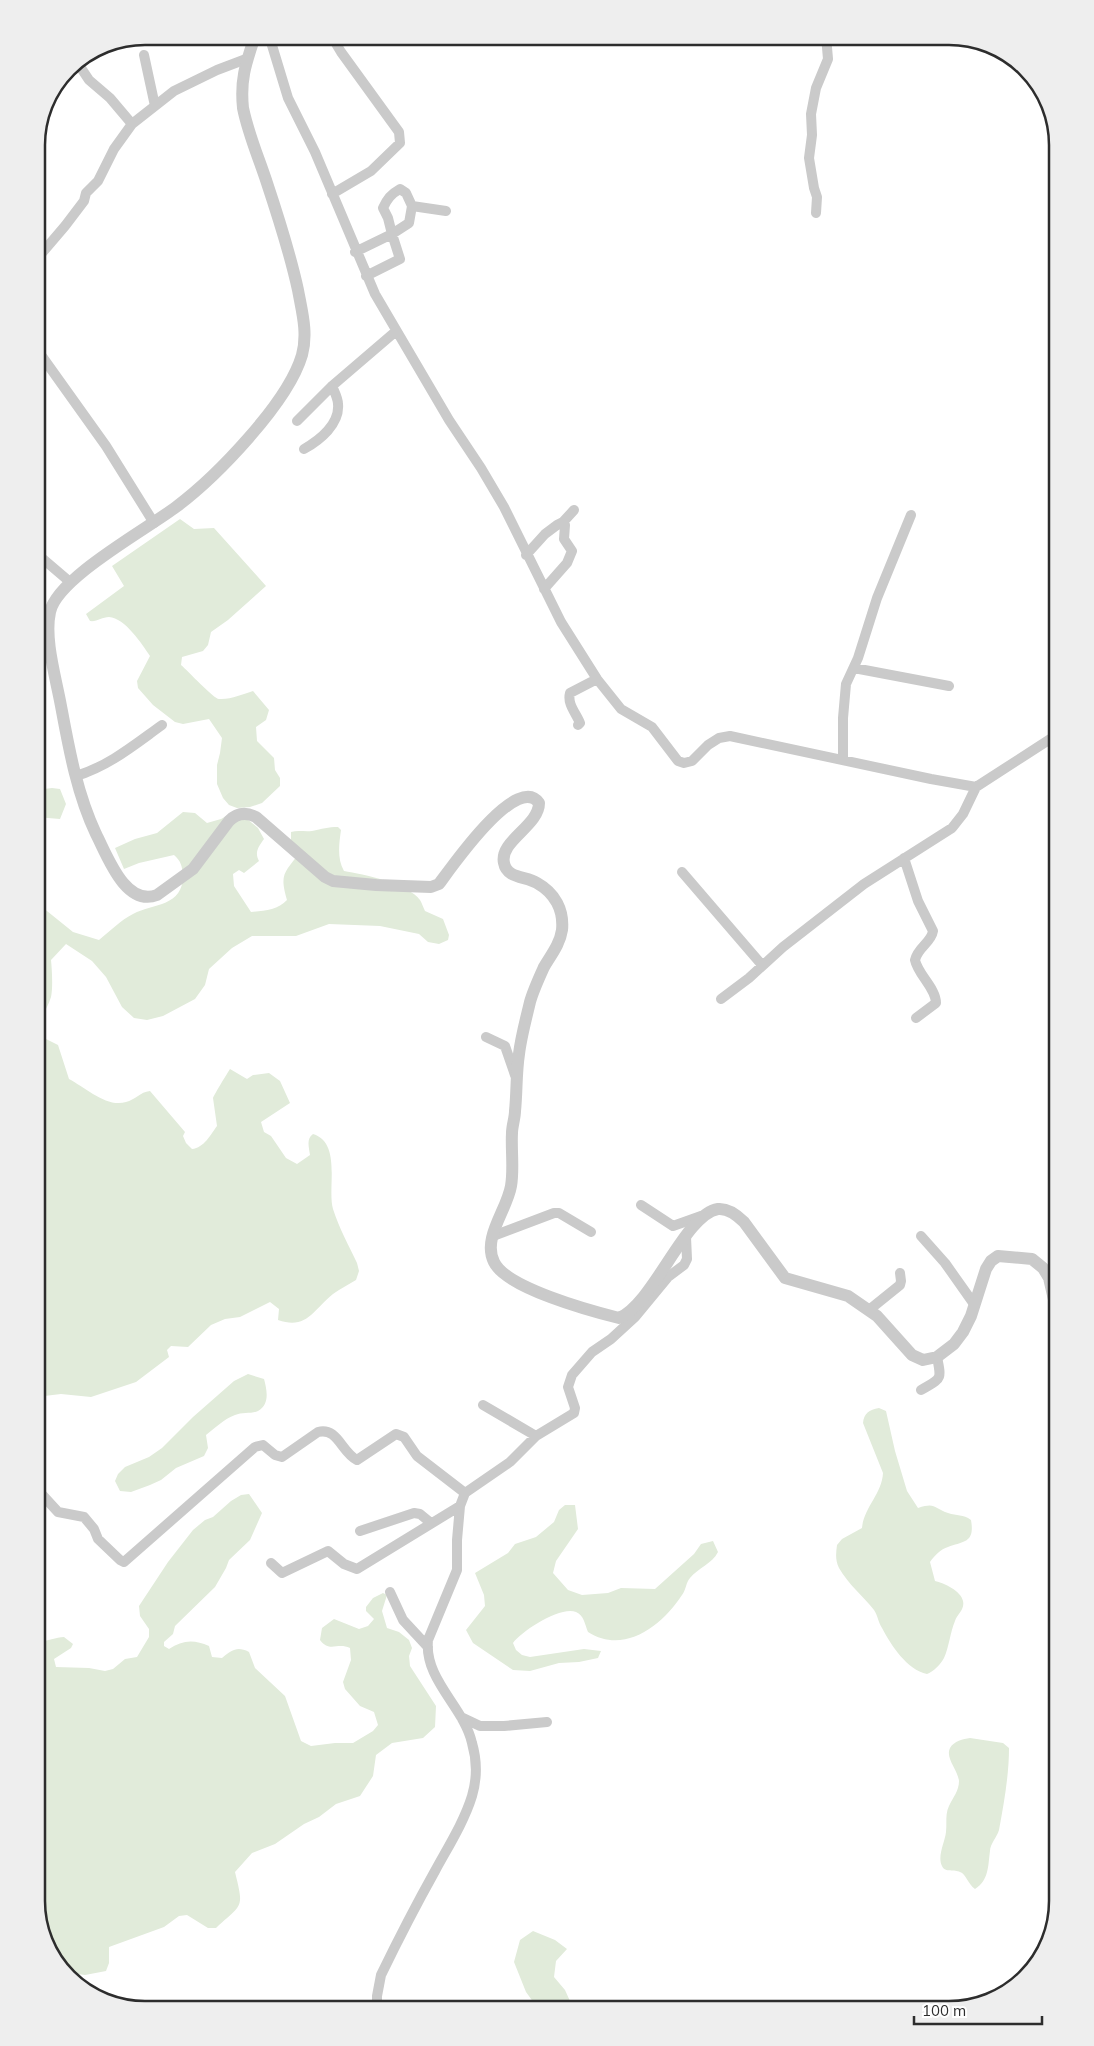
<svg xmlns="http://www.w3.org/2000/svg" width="1094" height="2046" font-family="Mulish,sans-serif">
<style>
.green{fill:#e1ebda}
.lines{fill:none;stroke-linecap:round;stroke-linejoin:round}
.minor{stroke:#cacaca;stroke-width:10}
.tertiary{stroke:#cacaca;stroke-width:12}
.rim{fill:none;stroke:#2d2d2d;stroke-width:2.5}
</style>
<rect width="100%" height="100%" fill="#fff"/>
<path class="green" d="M180 519 194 529 214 528 266 586 228 620 211 632 208 645 203 651 182 657 181 665C188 671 214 699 219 699 230 700 243 694 253 691L269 710 266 720 256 727 257 741 274 758 275 770 280 778V786L262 803 250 807 237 808 229 805 223 798 217 784V765L220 753 222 738 209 719 183 724 175 722 153 705 138 688 137 681 150 656C142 644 125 618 109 617 102 617 97 622 90 621L86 614 124 586 112 566Z
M52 788 60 789 66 804 60 819 36 817V790Z
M236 810 258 828 264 839C259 846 254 852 259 861L244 873 239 870 233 874 234 886 251 912C264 911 278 910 287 900 279 873 285 873 300 852L291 842V832C298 830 305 832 312 831 322 829 328 827 338 827L341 830C339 844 337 859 344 871 363 874 409 884 420 900 422 903 423 907 425 911L443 919 449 935 448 940 439 944 428 942 419 934 380 926 329 924 296 936H252L232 948 209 969 205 985 195 999 163 1016 147 1020 134 1018 122 1007 106 977 92 961 66 944 51 960C52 970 53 988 51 997 48 1007 41 1018 36 1027L40 1036 58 1045 69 1079C86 1088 107 1108 126 1102 135 1100 140 1092 150 1091L185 1132 183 1136 186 1143 192 1149C204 1148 211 1134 217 1126L213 1098C214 1095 228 1072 230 1069L247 1079 253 1075 269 1073 280 1081 290 1103 261 1122 264 1132 271 1136 286 1158 297 1164 310 1155C309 1147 306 1139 313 1134 342 1143 327 1188 333 1209 339 1228 349 1246 357 1263L359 1271 356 1280C349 1284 340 1289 333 1294 313 1310 307 1330 278 1320L279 1309 270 1302 240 1317 225 1319 211 1325 188 1347 171 1346 167 1350 169 1357 136 1382 91 1397 61 1394 36 1397V895L42 907 73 932 99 940C110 931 121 920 133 914 154 903 183 907 183 875 182 866 181 861 174 855L139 863 124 869 115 848 135 839 157 833 183 812 195 813 207 823 221 819Z
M248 1374 264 1379C267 1390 270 1404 258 1411 252 1414 242 1412 235 1415 224 1419 215 1428 206 1435L208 1448 204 1456 176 1468 161 1480 150 1485 131 1492 120 1491 115 1481 118 1474 125 1467 149 1457 162 1448 193 1417 234 1381Z
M879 1408 886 1411 895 1451 907 1491 918 1508C936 1502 933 1508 948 1513 957 1516 963 1514 971 1520 975 1543 964 1541 948 1547 941 1549 934 1556 930 1562L935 1581C944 1583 961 1591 963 1601 965 1610 957 1614 955 1621 950 1633 949 1647 944 1658 941 1664 933 1672 927 1674 907 1670 891 1645 882 1628 878 1622 878 1616 874 1610 863 1596 848 1584 839 1568 835 1560 836 1553 837 1545L842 1539 862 1528C864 1507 882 1494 883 1473L863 1423C864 1413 869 1410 879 1408Z
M249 1494 262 1513 250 1540 229 1560 226 1568 215 1587 175 1626 173 1634 164 1642V1646L169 1649C182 1640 194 1639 209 1646L212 1657 222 1658C232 1650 237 1646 249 1652L255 1668 285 1696 301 1741 311 1746 335 1743H353L373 1731 378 1725 374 1712 360 1706 345 1689 343 1682 351 1660 350 1648C337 1642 330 1653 320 1640L322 1628 334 1619 359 1629 368 1626 374 1619 366 1611V1607L373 1598 383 1593 387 1595 382 1611 387 1628 399 1632 409 1640 412 1648 409 1656 410 1666 436 1706 435 1727 423 1738 392 1743 376 1755 373 1776 360 1796 336 1804 319 1817 304 1824 275 1844 252 1853 235 1872C244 1909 243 1903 216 1928H208L187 1915 179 1916 164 1927 109 1947V1963L106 1971 85 1975 70 1973 45 1943 36 1901V1641C44 1643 55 1637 64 1637L73 1644 71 1648 54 1659 56 1667 89 1668 105 1671 113 1669 125 1659 137 1657 149 1637V1629L140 1616 139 1606 168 1562 193 1530 205 1520 213 1517 231 1501 241 1495Z
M565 1505H575L578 1529 556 1561 553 1573 568 1590 582 1595 608 1593 621 1588 655 1589 694 1554 701 1544 713 1541 718 1552C712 1564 698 1568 690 1578 686 1582 686 1590 682 1595 662 1626 624 1655 588 1632 585 1625 584 1615 576 1612 560 1606 522 1631 513 1643L516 1650 522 1655 530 1657 584 1649 601 1651 598 1658 579 1662 559 1663 530 1671 513 1670 473 1643 466 1630 485 1606 484 1595 475 1573 508 1553 515 1544 536 1537 554 1522 559 1510Z
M1054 1676H1058V1717C1053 1706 1046 1688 1054 1676Z
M970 1738 1003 1743 1009 1748C1009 1775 1004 1803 999 1830 997 1837 990 1844 990 1851 988 1866 989 1880 975 1889 968 1884 966 1874 960 1872 955 1869 945 1873 942 1866 937 1856 945 1842 946 1832 947 1823 945 1814 949 1806 953 1797 959 1791 959 1781 958 1770 945 1758 950 1748 954 1741 963 1739 970 1738Z
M1058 1769V1809L1055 1808 1050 1800 1052 1776Z
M533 1931 555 1940 567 1949 556 1961 554 1977 565 1990 574 2010H539L526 1992 514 1962 520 1940Z"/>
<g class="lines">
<path class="minor" d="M267 36 271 42 288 98 315 152 375 294 449 420 481 468 504 507 561 622 597 679 621 709 652 727 678 761 684 763 692 761 708 745 719 738 730 736 931 779 976 787 1058 734
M144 55 155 106
M77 62 89 80 110 98 132 124
M332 194 371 171 400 143 399 132 341 52 335 42V36
M816 213 817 197 814 188 809 158 812 135 811 114 816 88 828 59 826 36
M355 252 392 234 388 218 383 208C387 199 391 194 400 189L406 193 412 206
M36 260 65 226 84 201 86 193 98 181 114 149 132 124 174 91 217 70 246 59
M366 276 400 259 392 234 409 223 412 206 446 211
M36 348 106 446 154 523
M297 421 332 386 395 332
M304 449C320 440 340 424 338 404 338 398 334 391 332 386
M36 553 70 582
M526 555 545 534 557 525 563 522 574 510
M544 589 567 563 572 551 564 539 565 525 563 522
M36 609 50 611
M854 668 949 686
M578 725 580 723C576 713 567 704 570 693L597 679
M843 760V718L846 684 858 658 877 598 911 515
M76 776C109 766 134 745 162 725
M904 858 918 901 933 931C931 943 918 947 915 960 918 975 936 988 936 1003L916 1018
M682 872 762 965
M721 999 749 978 783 947 864 884 952 828 963 814 976 787
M486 1037 505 1046 515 1075
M641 1205 673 1226 701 1216
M493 1236 554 1213H559L591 1232
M921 1236 945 1263 974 1304
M869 1310 900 1285 901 1281 900 1273
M921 1390C941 1378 942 1381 937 1357
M483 1405 536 1436 574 1413 575 1408 568 1387 572 1375 592 1352 611 1339 635 1317 668 1277 684 1265 687 1259 686 1237
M36 1488 58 1512 84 1517 94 1529 98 1539 120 1560 124 1562 255 1447 263 1445 275 1455 282 1457 318 1432C338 1427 341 1452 357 1460L396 1434 404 1437 417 1456 465 1493
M360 1531 414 1513 420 1514 431 1523
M271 1563 282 1573 328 1551 344 1564 357 1569 460 1506
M390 1592 403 1620 428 1647
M461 1717 480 1726H504L547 1722
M377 2010V1996L381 1975C398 1940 416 1905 435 1871 448 1847 464 1822 472 1796 477 1779 477 1760 472 1743 464 1707 424 1680 428 1640L457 1570V1540L460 1506 465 1493 510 1462 536 1436"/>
<path class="tertiary" d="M255 36C246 63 240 79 243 108 248 133 258 156 266 180 278 216 290 253 298 290 302 312 308 333 302 355 288 403 216 477 176 507 147 529 57 578 50 612 44 639 56 678 61 706 69 749 77 794 96 834 107 855 125 907 157 895L193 869 229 821C237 813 246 812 256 817L325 877 333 881 376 885 431 887 439 884C451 868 517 772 539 803 539 826 499 841 504 863 507 879 526 876 537 883 555 893 564 910 562 930 560 944 551 955 544 967 539 978 533 991 530 1002 526 1019 521 1037 519 1054 516 1073 517 1092 515 1111 515 1118 512 1126 512 1133 511 1151 514 1169 511 1186 507 1210 482 1238 494 1262 506 1288 591 1311 619 1318 654 1303 685 1214 718 1209 728 1208 737 1215 744 1222L785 1278 848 1296 877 1316 912 1355 923 1360 937 1357 954 1344 963 1332 971 1316 986 1269 991 1261 998 1256 1032 1259 1043 1268 1049 1278 1058 1317"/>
</g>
<path d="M0 0H1094V2046H0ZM145 45H949A100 100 0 0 1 1049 145V1901A100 100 0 0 1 949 2001H145A100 100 0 0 1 45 1901V145A100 100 0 0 1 145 45Z" fill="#eee" fill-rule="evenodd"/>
<path class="rim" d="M145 45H949A100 100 0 0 1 1049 145V1901A100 100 0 0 1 949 2001H145A100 100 0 0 1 45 1901V145A100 100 0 0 1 145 45Z"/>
<path d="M914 2016v8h128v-8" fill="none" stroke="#2d2d2d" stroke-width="2.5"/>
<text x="922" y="2016" font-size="15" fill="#2d2d2d" stroke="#ffffff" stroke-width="4" paint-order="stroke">100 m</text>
</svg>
